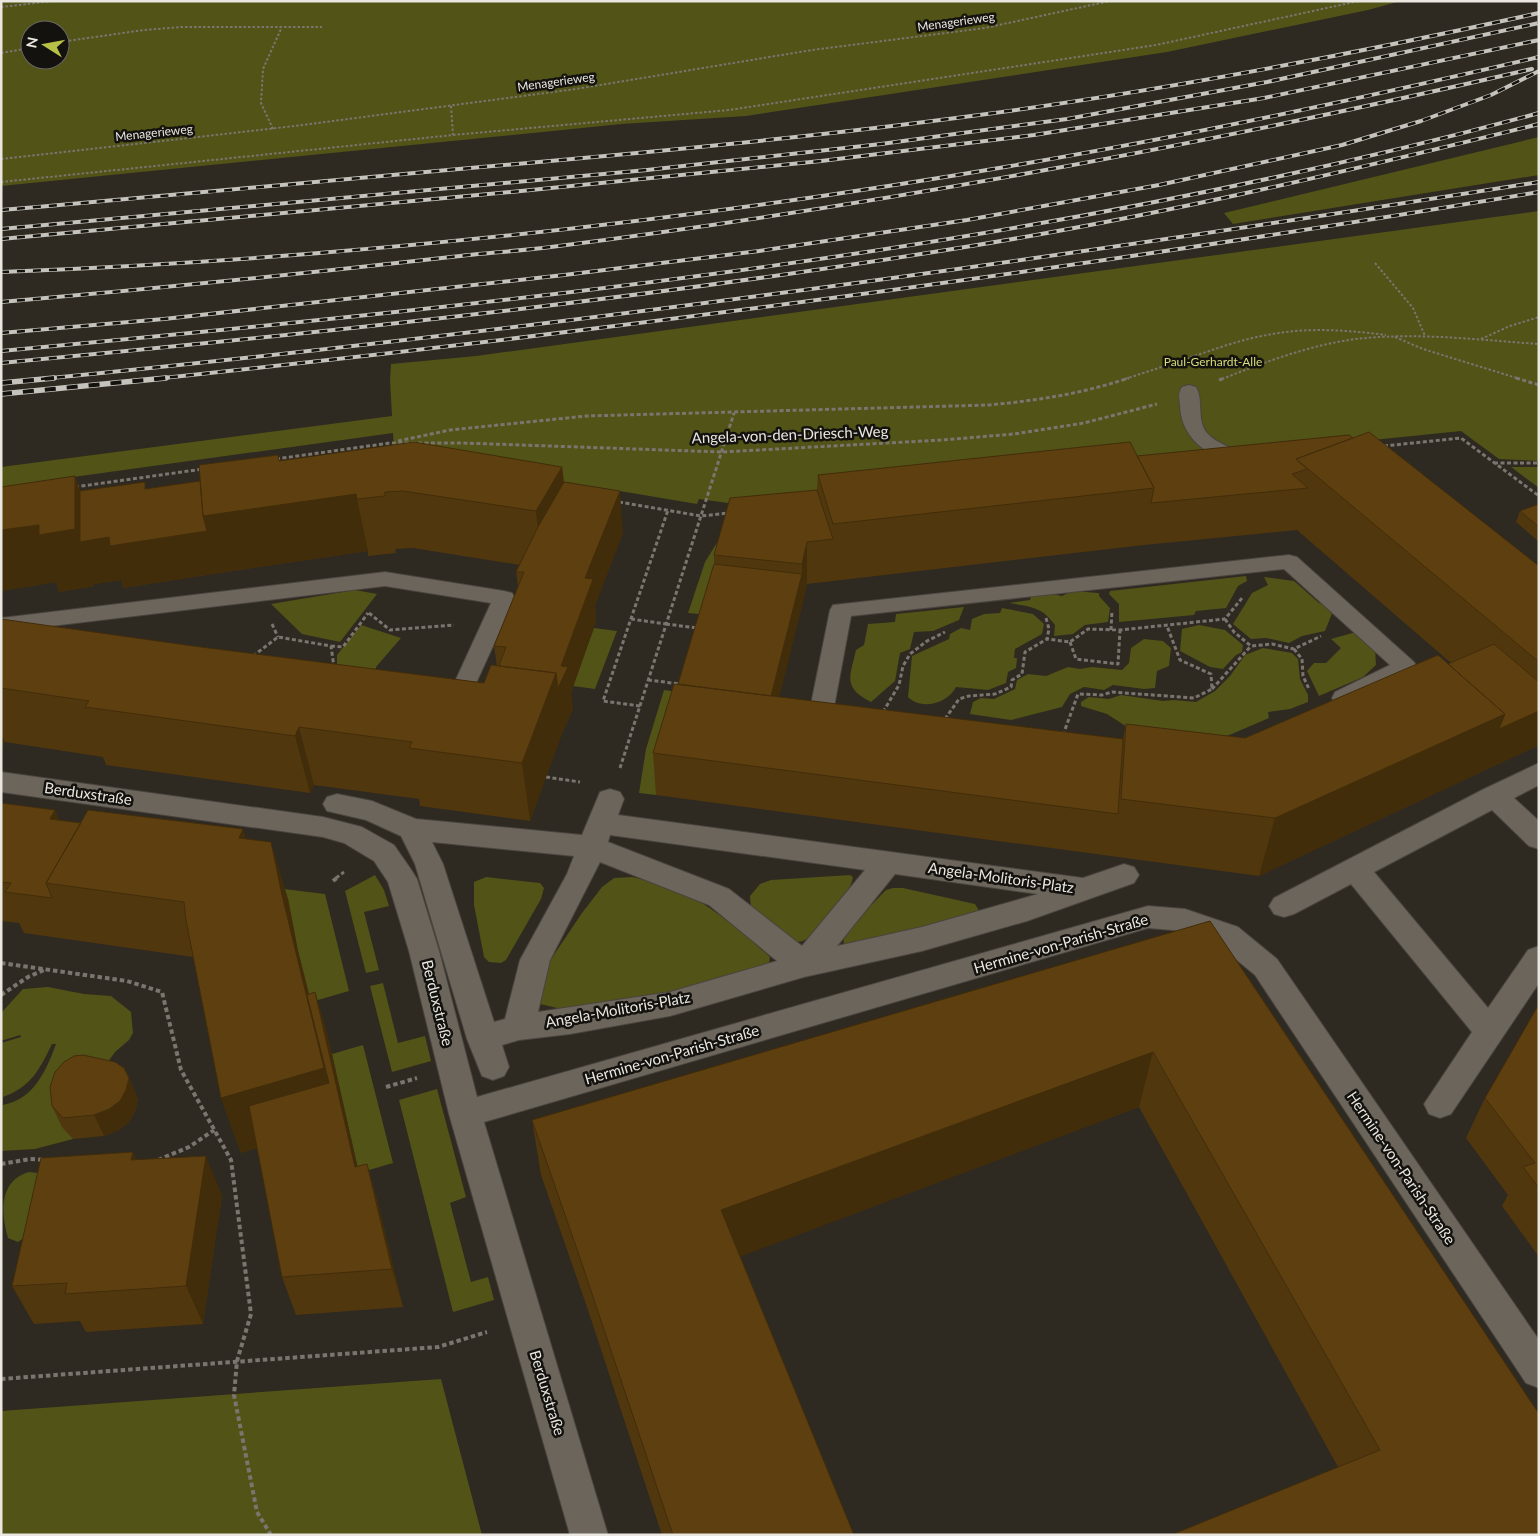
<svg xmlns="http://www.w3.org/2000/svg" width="1540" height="1536" font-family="Lato,sans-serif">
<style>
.green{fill:#515317;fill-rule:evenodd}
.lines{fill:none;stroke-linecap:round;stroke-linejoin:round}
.lane-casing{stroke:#49443e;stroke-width:2}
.street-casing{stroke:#49443e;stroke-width:2}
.path-far2{stroke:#7a756e;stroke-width:2;stroke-dasharray:2.5 2;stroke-linecap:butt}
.path-far1{stroke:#7a756e;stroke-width:3;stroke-dasharray:4 2.5;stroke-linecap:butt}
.path{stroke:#7a756e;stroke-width:4;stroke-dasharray:4.5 3;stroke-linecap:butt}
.lane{fill:#6b655c;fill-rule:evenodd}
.street{fill:#6b655c;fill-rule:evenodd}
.rail-far1-casing{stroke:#c6c3bc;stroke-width:4}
.rail-casing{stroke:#c6c3bc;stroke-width:5.5}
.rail-far1{stroke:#14120e;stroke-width:2.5;stroke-dasharray:8;stroke-linecap:butt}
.rail{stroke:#14120e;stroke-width:4;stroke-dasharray:11;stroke-linecap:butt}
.wall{fill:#51370e;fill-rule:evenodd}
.shaded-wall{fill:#422d0b}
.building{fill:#5e4010;stroke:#422d0b}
.labels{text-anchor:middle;stroke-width:5;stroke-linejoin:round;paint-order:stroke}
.far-street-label{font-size:12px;fill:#eae7e1;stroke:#14120e}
.far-park-label{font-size:12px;fill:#d8dc79;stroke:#14120e}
.street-label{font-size:15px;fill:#eae7e1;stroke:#14120e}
</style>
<rect width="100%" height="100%" fill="#2e2921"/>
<path class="green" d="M1 1H1401L1368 10 1167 52 746 116 622 124 1 186ZM30 30H60V60H30Z
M1539 137V175L1233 224 1224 213Z
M1539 211V461L1499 459 1461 431 728 506V503L699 499 697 504 394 453 393 433 1 487V467L392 416 390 380 391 364 476 356Z
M1511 467H1539V488Z
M723 533 710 615 688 613 705 562Z
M1246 576 1247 581 1238 586 1226 608 1196 611 1194 615 1119 622V604L1109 594 1110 591Z
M1264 577 1294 581 1319 603 1325 604 1333 611 1325 631 1302 636 1289 643 1266 638 1251 639 1233 624 1252 593 1268 585Z
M355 590 377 594 340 642 302 634 271 604Z
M1072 591 1099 593V596L1110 608 1108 622 1085 625 1073 634 1054 636 1055 625C1041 606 1031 607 1009 603L1030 600 1031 596 1048 593 1062 596Z
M964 607 959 620 933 631 914 632 910 649 900 653 895 681 871 702C842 687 850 677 856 650L864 645 868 624 895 622 896 614Z
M1002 608 1033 614 1044 624 1042 634 1015 649 1014 658H1017L1016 668 1008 672 1006 683 988 690 956 687C948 703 922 711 908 697L912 656 949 639 950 634 961 628 970 630 972 619 984 614 1000 613Z
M361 625 401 638 376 667 375 676 337 673V655Z
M1199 625 1225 630 1243 645 1242 652 1236 655 1223 669 1210 667 1180 651 1182 629Z
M594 628 617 631 595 689 573 686Z
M1356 632 1375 648 1376 665 1363 677 1319 696 1307 671 1314 663H1326L1341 648 1331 639Z
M1144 639 1163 641 1171 648 1169 666 1157 671 1155 688 1144 689 1113 685 1104 690 1084 687 1070 694 1062 707 1011 720 970 714 973 702 981 698 994 699 1015 689 1017 680 1028 674 1046 676 1068 667 1080 669 1092 667 1122 670 1129 663 1131 648Z
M1263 648 1292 653 1298 659 1300 679 1308 695V702L1290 709 1268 712 1269 718 1213 742 1141 736 1107 714 1081 706V702L1089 697 1109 699 1121 695 1163 701 1174 700 1196 702 1215 691 1230 676 1245 655Z
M664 690 687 693 656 795 639 793 646 749Z
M375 875 384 890 389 906 364 912 379 970 366 973 345 891Z
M850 875 853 877C851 894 822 927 808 938 803 942 799 942 793 942L751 909 750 896 760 884 771 880Z
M486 877 540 883 544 888 541 899 506 960 501 963 489 962 484 957 474 905V882Z
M632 877C646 880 660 883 673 888 709 903 741 931 770 957L769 963 733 981 585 1010 557 1008 540 1004 547 965 582 913 602 887 614 878Z
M260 886 325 894 349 991 311 1002 298 951Z
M893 888H903L975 904 981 914 849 946 844 944 843 934 886 890Z
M383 983 398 1043 425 1036 431 1061 392 1072 370 986Z
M48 987 84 994 111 996 131 1012 133 1033 129 1040 115 1052 105 1066 73 1139 35 1149 1 1151V1043L21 1037 20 1035 1 1041V1013L23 989ZM52 1044H56C46 1071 34 1099 3 1105V1097C31 1087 40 1069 52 1044Z
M363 1045 393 1163 359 1173 332 1054Z
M437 1089 466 1197 450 1203 471 1282 488 1277 494 1300 453 1312 399 1100Z
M29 1172 38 1173 42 1180 30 1204 28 1235 18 1242 8 1238C0 1211 0 1180 29 1172Z
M441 1379 482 1535H1V1411Z"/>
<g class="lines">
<g class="lane-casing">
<path id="lane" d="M1189 385 1196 387C1204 400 1196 420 1207 433 1218 446 1242 449 1250 461L1247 465C1237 468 1231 464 1222 460 1198 448 1181 433 1180 405 1179 399 1178 392 1182 387Z
M1289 555 1297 557 1414 662 1417 667 1414 672 1351 704 1343 706 1335 704 1332 698 1335 692 1390 665 1284 569 851 616 829 734 825 740 817 742 809 740 805 734 830 610 833 605Z
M385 572 504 591 512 593 515 598 467 703C456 706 447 704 436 701L433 695 436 689 444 687 452 688 491 603 385 586 1 632V618Z"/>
</g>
<g class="street-casing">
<path id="street" d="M1539 763V785L1514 798 1539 821V849L1529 846 1492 810 1374 872 1488 1008 1528 950 1539 946V983L1451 1114 1440 1118 1429 1114 1424 1104 1472 1032 1351 884 1294 914 1284 917 1274 914 1269 906 1274 898 1484 789Z
M1 772 323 817 362 827 394 845 412 871 417 879 439 951 477 1097 1148 906 1185 909 1238 927 1277 959 1539 1340V1388L1526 1383 1255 975 1216 943 1184 931 1148 928 484 1122 608 1535H570L449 1114 409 951 388 882 374 861 344 843 323 837 1 792Z
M610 789 620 792 624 799 618 815 1083 878 1124 864 1134 867 1139 875 1134 883 1027 921 922 951 804 977 670 1016 570 1034 519 1040 502 1045 509 1067 504 1076 493 1080 482 1076 467 1039 415 864 401 836 366 820 327 811 323 804 327 797 337 794 372 801 416 819 582 835 600 792ZM610 835 865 870 802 946 729 889 608 842ZM432 842 574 856 567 874 520 960 505 1019 494 1022 443 864ZM600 862 709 905 777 961 670 992 538 1012 550 960ZM895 874 1038 894 922 927 837 946Z"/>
</g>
<path class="path-far2" d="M1 7 53 1
M60 42 144 30 182 27H322
M1 53 30 48
M451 106 453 135
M273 129 261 103 263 69 281 29
M1 159 295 126 576 89 812 50 985 28 1110 1
M1 182 453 135 729 110 1156 45 1359 1
M1375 263 1413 308 1425 336
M1395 337 1423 349 1520 379
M1481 339 1510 326 1539 317
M1182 360C1210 351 1238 340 1267 335 1307 327 1346 330 1386 335
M1125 379 1174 363
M1222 379C1265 362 1310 345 1356 339 1417 332 1479 340 1539 344"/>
<path class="path-far1" d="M1516 378 1539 385
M1219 380 1225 378
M398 441 450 430 586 416 989 405C1040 400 1080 394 1129 378
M1384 446 1461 438 1539 496
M276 459 390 443H463L722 452 942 440 1014 434 1084 423 1157 404
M1494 463H1539
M75 487 203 469
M619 502 701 516 729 513
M369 613 390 630 454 625
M1046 618 1049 629 1047 639 1070 642 1088 629 1120 630 1225 619 1242 598
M631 619 666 624
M1225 619 1234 632 1251 646 1272 644 1294 649 1321 636
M272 624 278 637
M666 624 697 628
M1111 630 1112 611
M1070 642 1076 659 1118 664 1120 630
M331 646 343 647 368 613
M1294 649 1302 659 1303 676 1309 689
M253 656 278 637 331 646 334 667
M648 680 680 684
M1212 689 1251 646
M640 706 603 701 668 510
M883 712 899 685 903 666 910 654 927 641 945 632
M945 719 959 699 969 696 995 694 1011 687 1012 680 1022 674 1025 652 1047 639
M1063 735 1078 694 1102 695 1112 692 1194 698 1212 689 1211 674 1180 660 1167 626
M620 768 734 413
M546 777 580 782
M336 878 344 872"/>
<path class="path" d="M333 881 338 877
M1 963 127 981 162 992 181 1070 231 1160 251 1314 237 1361 234 1395 257 1512 271 1535
M1 995 28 977 44 970
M386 1087 417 1078
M158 1160 189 1147 214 1130
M1 1164 30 1159 45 1160
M1 1379 438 1347 487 1332"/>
<use href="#lane" class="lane"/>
<use href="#street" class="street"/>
<g class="rail-far1-casing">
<path id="rail-far1" d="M1 210C154 197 307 183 459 169 633 154 806 138 979 115 1167 90 1354 54 1539 13
M1 229 647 170 881 144 1067 119 1267 82 1539 23
M1 239 511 192 821 161 1034 135 1264 98 1539 40
M1 272C339 259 678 223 1011 166 1188 136 1364 98 1539 57
M1 302C151 289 301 274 451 257 484 253 518 251 551 247 881 205 1208 144 1532 69
M1 333 164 319 564 275 759 251 967 220 1159 185 1342 145 1421 121 1491 95 1539 71
M1 351C517 303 1037 250 1539 113
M1 363C323 333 645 299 965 247 1158 216 1349 171 1539 124
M41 379C543 330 1041 261 1539 182
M154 379C618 330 1079 269 1539 192"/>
</g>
<g class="rail-casing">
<path id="rail" d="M1 383 54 378
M1 394 166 378"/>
</g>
<use href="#rail-far1" class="rail-far1"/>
<use href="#rail" class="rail"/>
</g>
<path class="wall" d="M1349 435 1539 566V745L1259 876 656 795 653 753 678 684 714 564V555L817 490 818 475 1137 456ZM1297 530 1451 663 1245 738 1126 724 1123 739 779 697 807 584 1144 545Z
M280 461 562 467 564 482 623 533 595 605 596 621 571 693 573 709 563 731 530 821 420 806 419 799 314 785 310 793 106 765 103 757 5 742 1 748V619L193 646 484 683 497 666 494 646 518 586 516 572 520 565 413 548 395 549 396 553 368 556V551L219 573 123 588 121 580 94 584V586L59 592 56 582 1 591V487L75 476 80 491 147 489 200 481Z
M1539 504V541H1538L1516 522 1520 511Z
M1 803 55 810 59 820 81 823 246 839 288 899 298 951 309 994 315 992 327 1033 357 1166 367 1164 378 1203 403 1307 296 1315 282 1277 257 1148 241 1153 221 1098 193 957 24 933 19 923 1 921Z
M1210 921 1539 1414 1338 1467 1139 1107 740 1256 854 1535H662L588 1310 541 1175 532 1120Z
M1539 1004V1257L1502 1206 1508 1195 1466 1138 1485 1098Z
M129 1078 138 1099 135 1112 129 1122 119 1130 104 1136 73 1139 62 1127 52 1106Z
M133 1152 136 1160 222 1195 203 1324 86 1332 80 1321 34 1324 12 1286Z"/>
<path class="shaded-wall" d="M278 455 290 504 356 494 368 551 219 573 123 588 121 580 94 584V586L59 592 56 582 1 591V527L75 476 94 533 203 516Z
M562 467 568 524 542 569 536 511Z
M620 491 623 533 595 605 596 621 571 693 573 709 563 731 558 688 561 666 585 578Z
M807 542V584L802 607V564Z
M802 574V607L769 738V705Z
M556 673 563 731 530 821 522 763Z
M1539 711V745L1259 876 1275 818 1505 714Z
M299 727 314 785 310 793 295 736Z
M1 734 5 742 1 748Z
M55 810 72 852 50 819Z
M243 829 260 886 239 838Z
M271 842 288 899 298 951 340 1123 241 1153 221 1098 282 895Z
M315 992 327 1033 366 1206 355 1167Z
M1153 1052 1139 1107 723 1263 721 1210Z
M129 1078 138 1099 135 1112 129 1122 119 1130 104 1136 94 1115Z
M133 1152 150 1192 131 1160Z
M206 1156 222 1195 203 1324 186 1286Z
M367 1164 378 1203 403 1307 392 1269Z"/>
<path class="building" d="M1369 432 1539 566V662L1296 459Z
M1349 435 1353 438 1296 459 1307 469 1292 474 1308 488 1151 503 1154 488 1137 456Z
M414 442 562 467 536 511 403 491 385 492V496L357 499 356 494 203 516 199 465 278 455 279 461Z
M1130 442 1154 488 833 524 818 475Z
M75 476V529L39 535V525L1 530V487Z
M200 481 203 516 207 531 110 546 109 537 80 542V491L145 482V489Z
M564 482 620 491 585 578 593 579 561 666 568 667 558 688 556 673 499 666 506 647 494 646 524 572H516L538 527Z
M817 490 833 539 807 542 802 564 714 555 730 498Z
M1539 504V527L1520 511Z
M714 564 802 574 771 696 678 684Z
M1 619 193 646 484 683 491 665 556 673 522 763 409 748 412 742 299 727 295 736 85 707 89 701 1 688Z
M1494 644 1539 682V711L1499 729 1505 714 1448 664Z
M1438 655 1505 714 1275 818 1121 799 1126 724 1245 738Z
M674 684 1123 739 1118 814 653 753Z
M1 803 55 810 50 819 81 823 46 883 52 898 5 892 11 883 1 882Z
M88 810 243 829 239 838 271 842 282 895 324 1068 221 1098 186 920 184 902 46 883Z
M1210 921 1539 1414V1535H1171L1380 1450 1153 1052 721 1210 854 1535H673L580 1258 532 1120Z
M315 992 355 1167 367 1164 392 1269 282 1277 249 1106 329 1083 307 995Z
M1539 1004V1188L1523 1167 1535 1163 1485 1098Z
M83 1055 115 1062 124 1068 129 1078 126 1090 120 1101 109 1109 94 1115 63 1118 52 1106 50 1087 55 1072 64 1062 74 1056Z
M133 1152 131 1160 206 1156 186 1286 65 1294 67 1283 12 1286 41 1158Z"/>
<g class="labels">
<g class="far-street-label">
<text transform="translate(956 22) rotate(-8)" y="4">Menagerieweg</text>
<text transform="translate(556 82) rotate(-8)" y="4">Menagerieweg</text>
<text transform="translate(154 133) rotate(-6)" y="4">Menagerieweg</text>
</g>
<g class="far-park-label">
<text x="1213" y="366">Paul-Gerhardt-Alle</text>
</g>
<g class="street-label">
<text transform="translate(790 435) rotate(-2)" y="5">Angela-von-den-Driesch-Weg</text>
<text transform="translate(88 794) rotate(8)" y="5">Berduxstraße</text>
<text transform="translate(1001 878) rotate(8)" y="5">Angela-Molitoris-Platz</text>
<text transform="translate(1061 944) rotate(-16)" y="5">Hermine-von-Parish-Straße</text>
<text transform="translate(437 1003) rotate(76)" y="5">Berduxstraße</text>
<text transform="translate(618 1010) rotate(-10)" y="5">Angela-Molitoris-Platz</text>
<text transform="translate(672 1055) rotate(-16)" y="5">Hermine-von-Parish-Straße</text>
<text transform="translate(1401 1168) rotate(56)" y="5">Hermine-von-Parish-Straße</text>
<text transform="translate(547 1393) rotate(73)" y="5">Berduxstraße</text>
</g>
</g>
<rect width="1540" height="1536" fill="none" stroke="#eae7e1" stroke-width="5"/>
<g transform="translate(45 45) rotate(281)"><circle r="24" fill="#14120e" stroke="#6a6762"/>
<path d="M0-4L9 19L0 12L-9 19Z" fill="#b7c148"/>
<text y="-8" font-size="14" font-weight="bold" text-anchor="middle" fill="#eae7e1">N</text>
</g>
</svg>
